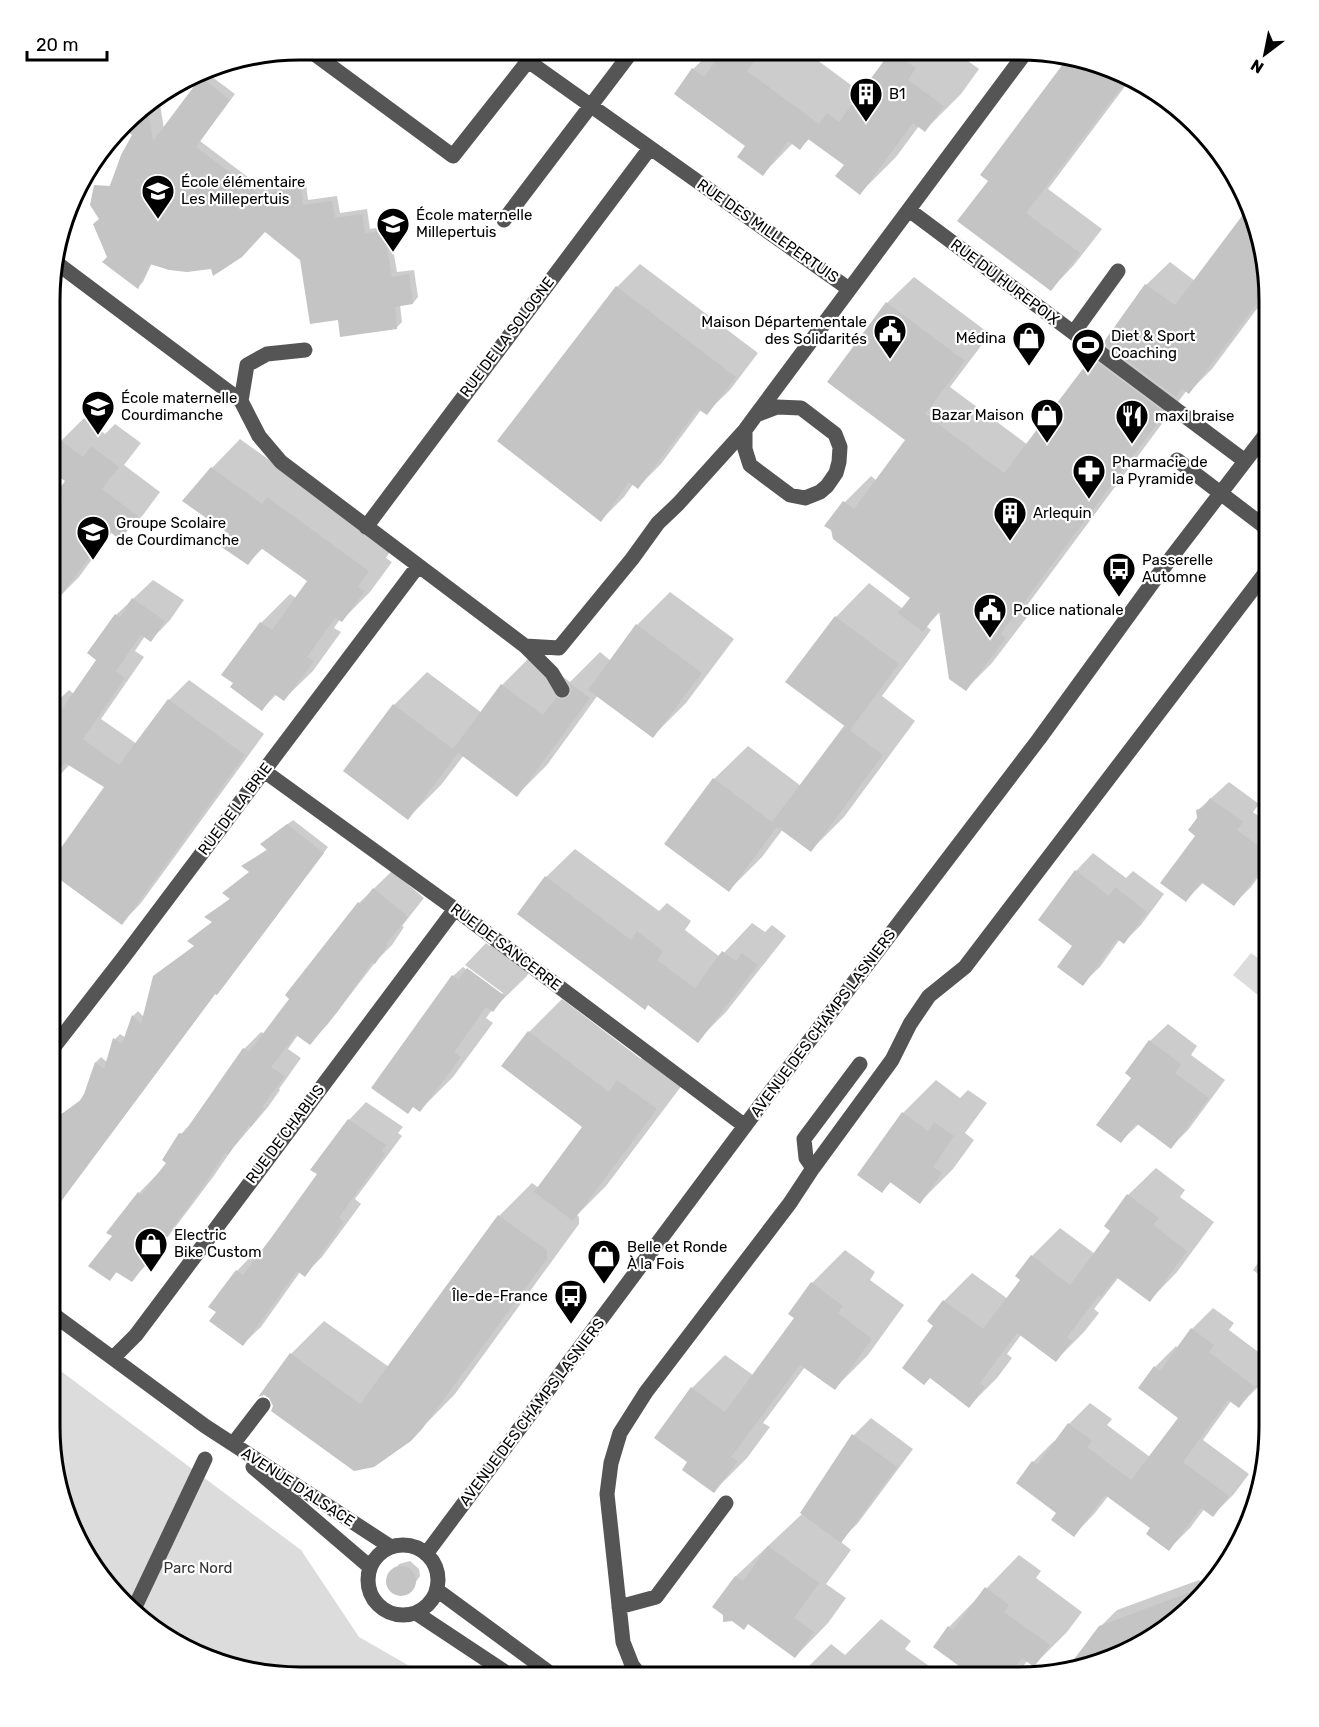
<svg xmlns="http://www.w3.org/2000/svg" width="1319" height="1727" font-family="Rubik,sans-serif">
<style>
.green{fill:#dcdcdc}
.shadow{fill:#0003}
.building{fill:#c4c4c4}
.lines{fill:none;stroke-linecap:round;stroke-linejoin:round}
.minor{stroke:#555;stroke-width:15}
.labels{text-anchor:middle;stroke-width:4.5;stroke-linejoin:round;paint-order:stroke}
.poi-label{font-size:15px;fill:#000;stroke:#fff;text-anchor:start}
.street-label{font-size:15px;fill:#000;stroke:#fff}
.park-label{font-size:15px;fill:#333;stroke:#fff}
.rim{fill:none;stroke:#000;stroke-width:3}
</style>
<rect width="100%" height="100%" fill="#fff"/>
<path class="green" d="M1251 953 1269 966V1004L1233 975Z
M50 1363 301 1550 359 1637 427 1676 267 1675 160 1635 112 1592 75 1538 50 1428Z"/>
<path class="shadow" d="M712 51H805L855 88 864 78 870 82 893 51H954L979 69 961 94 925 130 919 126 896 157 860 193 846 164 810 138 800 148 793 143 763 174 747 145 693 69Z
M1115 68 1171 101 1182 114 1178 117 1129 81 1048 189 1102 229 1074 265 1051 289 990 181Z
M207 73 235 94 200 141 265 190 306 184 308 200 337 196 340 213 367 209 370 229 389 226 397 272 414 270 418 297 413 303 400 305 402 322 397 327 339 318 302 259 265 230 212 267 152 263 143 282 138 287 108 258 98 215 122 155 134 135 135 111 159 98 164 129Z
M1248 210 1268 294 1212 369 1189 392 1187 390 1028 604 1026 608 1031 612 992 663 966 689 940 612 926 626 931 630 882 696 915 721 844 817 811 850 783 829 762 857 729 890 714 779 748 746 801 786 846 725 788 682 836 617 869 583 903 609 912 598 826 525 845 502 871 476 877 481 908 439 887 303 914 277 990 334 950 387 1028 445 1092 359 1107 344 1105 342 1146 285 1170 262 1195 281Z
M640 264 758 353 730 390 706 413 701 410 661 464 638 487 634 483 624 497 601 520 617 287Z
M84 418 105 434 115 424 141 443 124 465 160 492 143 515 120 538 112 532 79 577 56 600 67 481 61 441Z
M240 439 290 475 396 542 386 558 392 562 370 592 342 620 340 619 334 628 341 632 313 671 284 699 277 694 262 709 235 682 224 674 261 623 290 594 296 598 309 580 263 548 248 563 231 534 184 500 212 468Z
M153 580 184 600 170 620 151 640 145 636 135 651 144 657 101 719 137 744 169 700 189 680 264 734 141 903 122 923 51 871V865L106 787 70 764 51 785V707L69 690 74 694 98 659 116 615Z
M670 592 734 639 686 703 653 736 598 695 547 765 517 795 464 755 441 785 408 818 394 705 427 672 482 713 502 685 533 654 570 682 600 652 611 661 637 625Z
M51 628 56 631 51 637Z
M1229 782 1259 804 1253 812 1269 824V862L1251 887 1234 904 1204 882 1186 900 1197 836 1198 810Z
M293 820 328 847 222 988 216 993 50 1216V1134L56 1118 82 1099 89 1090 96 1062 101 1057 107 1062 115 1039 120 1034 126 1038 133 1016 138 1011 144 1017 154 977 196 945 189 941 213 922 207 916 231 898 250 871 243 866 268 849 262 844Z
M575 849 659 911 667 903 691 921 685 930 720 957 752 923 765 932 772 925 786 936 726 1012 697 1041 546 877Z
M1093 853 1126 878 1133 871 1164 894 1141 925 1124 942 1120 939 1100 967 1082 984 1074 945 1076 871Z
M392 871 424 898 402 926 404 927 392 945 377 960 327 1025 309 1043 298 1035 288 1049 301 1058 279 1089 280 1090 268 1107 233 1148 213 1177 149 1262 132 1280 118 1271 110 1279 114 1235 139 1193 168 1163 181 1134 197 1117 244 1049 261 1032 265 1034 291 999 287 995 359 903Z
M501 936 537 962 526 977 492 1010 486 1018 493 1023 453 1077 420 1110 453 976 463 967 501 995 503 993 465 965 486 943 490 946Z
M562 999 641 1059 652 1048 689 1076 606 1186 577 1215 579 1217V1224L455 1394 410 1440 274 1406 271 1397 262 1394 291 1354 324 1321 389 1367 499 1216 532 1183 539 1188 584 1127 529 1032Z
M1168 1024 1197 1046 1191 1055 1225 1080 1188 1130 1171 1147 1139 1124 1121 1141 1133 1078 1150 1041Z
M936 1080 960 1098 968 1090 987 1103 965 1133 974 1140 953 1169 920 1202 891 1182 882 1191 903 1113Z
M366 1102 403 1127 398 1133 402 1136 355 1199 361 1204 322 1257 304 1275 300 1272 261 1327 243 1344 218 1312 237 1271 254 1253 259 1257 319 1174 349 1120Z
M1156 1168 1185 1190 1180 1197 1214 1222 1177 1272 1150 1300 1119 1277 1094 1309 1099 1313 1084 1332 1056 1360 1021 1335 1007 1354 1012 1358 997 1378 969 1406 935 1325 929 1321 944 1301 972 1273 1008 1299 1022 1280 1032 1256 1060 1228 1095 1254 1112 1230 1128 1195Z
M1269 1247V1282L1253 1270Z
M845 1250 875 1272 870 1280 904 1305 868 1355 835 1388 805 1367 763 1423 770 1427 747 1458 714 1491 690 1462 692 1388 725 1355 753 1375 796 1317 812 1283Z
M1213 1308 1234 1323 1229 1330 1269 1360V1374L1260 1385 1239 1406 1231 1401 1203 1440 1249 1474 1234 1494 1213 1515 1205 1508 1190 1528 1169 1549 1152 1528 1109 1495 1095 1513 1074 1535 1058 1513 1018 1482 1033 1462 1054 1441 1056 1442 1069 1424 1090 1403 1112 1419 1107 1425 1150 1457 1180 1417 1155 1367 1176 1346 1178 1348 1192 1329Z
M871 1418 913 1449 858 1523 840 1541 851 1550 826 1584 846 1598 828 1623 795 1657 748 1623 725 1615 714 1606 736 1576 802 1514 854 1435Z
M1019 1555 1041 1571 1036 1578 1082 1612 1067 1632 1034 1665 1028 1660 1017 1674 1021 1677H973L974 1676 949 1627Z
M410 1561 419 1569 420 1576 409 1592 398 1594 388 1586V1579L399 1564Z
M1199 1580 1209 1588 1184 1615 1130 1652 1100 1627 1117 1610Z
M881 1619 911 1641 905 1649 939 1673 936 1677H798L831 1644 845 1655Z"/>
<path class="building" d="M723 51H743L755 60 747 71 819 124 811 134 827 113 839 122 891 51 916 68 908 80 944 106 925 132 913 123 860 195 835 176 844 165 808 139 800 150 788 141 763 176 737 157 745 146 674 94 692 68 704 77Z
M1069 56 1115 68 1129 77 1026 213 1080 253 1051 291 957 221 988 181 980 175Z
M201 77 230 100 196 147 259 194 301 188 303 205 332 201 335 218 362 214 365 233 384 231 392 277 409 274 413 304 395 307 397 329 340 337 338 320 310 324 300 260 265 232 242 257 213 276 211 269 187 272 169 270 150 264 138 289 102 262 107 257 93 224 99 219 90 205 94 185 110 186 121 155 132 135 122 127 135 111 147 104 153 141Z
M1248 208 1267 290 1189 394 1182 389 1176 397 1103 343 1145 284 1175 305Z
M616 286 736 377 707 415 698 409 638 489 629 482 601 522 497 441Z
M886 302 965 361 925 414 1004 473 1091 358 1165 413 1002 632 1001 635 1006 638 966 691 949 679 939 611 923 632 898 613 910 598 833 539 831 530 824 526 843 501 854 509 905 440 827 382Z
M60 440 83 457 91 446 119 467 102 489 138 516 120 540 109 531 51 609V500L65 481 51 471V452Z
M211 467 262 504 267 497 369 571 358 587 365 591 342 622 335 618 307 657 314 661 284 701 274 694 262 711 230 687 233 683 221 675 260 622 272 630 307 581 261 548 248 565 220 546 229 534 182 501Z
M132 598 165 621 151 642 141 635 116 671 125 678 83 739 119 765 168 699 245 755 122 925 51 873V862L104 787 65 763 51 784V725L96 660 87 653 115 614 120 617Z
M835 616 899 664 850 730 785 682Z
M636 624 702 673 653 738 588 690Z
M568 682 590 698 517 797 453 749 501 684 543 715 556 698 563 700 570 695 572 689Z
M393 704 458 753 408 820 343 771Z
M844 726 883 755 811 852 777 827 729 892 664 844 713 778 772 822Z
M1210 798 1243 822 1237 830 1269 854V859L1234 906 1201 882 1186 902 1160 883 1195 836 1188 830 1197 818 1196 810 1203 808Z
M287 824 324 853 217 995 215 994 50 1216V1122L79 1102 84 1094 95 1062 104 1069 113 1038 122 1044 132 1015 141 1024 153 976 194 946 187 941 212 922 204 917 230 899 222 893 249 872 241 866 267 850 260 844Z
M1075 870 1109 896 1115 887 1147 912 1124 944 1117 939 1083 986 1057 967 1072 946 1038 920Z
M545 876 631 940 637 931 663 951 657 960 695 988 722 951 736 961 742 953 758 965 698 1043 648 1005 645 1010 517 914Z
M373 888 408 917 386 944 388 945 375 964 372 962 338 1011 310 1045 296 1035 271 1067 285 1076 262 1107 264 1108 251 1127 249 1125 228 1155 225 1153 196 1197 132 1282 116 1272 110 1281 88 1266 112 1236 106 1233 138 1192 141 1195 166 1163 162 1160 179 1133 183 1134 243 1048 249 1052 289 999 285 995 358 902 361 904Z
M467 968 505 996 493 1012 486 1007 454 1052 461 1057 420 1112 413 1107 408 1114 371 1088 452 975 458 980Z
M528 1031 609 1092 617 1080 657 1109 573 1221 534 1192 582 1127 501 1066Z
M1149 1040 1181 1064 1175 1073 1209 1098 1171 1149 1136 1123 1121 1143 1096 1125 1131 1078 1125 1073Z
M902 1112 928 1131 934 1122 954 1136 933 1167 942 1173 920 1204 890 1182 882 1193 857 1175Z
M348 1119 386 1145 382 1151 385 1154 339 1217 344 1222 305 1277 297 1271 243 1346 209 1321 216 1312 208 1307 236 1270 243 1275 271 1238 317 1174 310 1170Z
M1127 1194 1159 1218 1153 1225 1187 1251 1150 1302 1116 1277 1101 1297 1099 1295 1067 1337 1072 1341 1056 1362 1017 1333 980 1383 985 1387 969 1408 930 1378 924 1385 902 1368 933 1326 927 1321 943 1300 983 1329 1020 1280 1015 1276 1031 1255 1070 1285 1110 1231 1104 1226Z
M498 1215 547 1250V1259L422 1429 411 1441 374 1467 354 1471 271 1411 273 1406 269 1398 264 1395 258 1397 290 1353 360 1404Z
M811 1282 843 1306 838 1313 872 1339 835 1390 800 1365 731 1457 738 1461 714 1493 682 1470 687 1462 654 1438 691 1387 725 1412 794 1318 788 1314Z
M1191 1328 1214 1345 1209 1352 1255 1387 1239 1408 1228 1400 1183 1462 1229 1496 1213 1517 1201 1508 1169 1551 1146 1534 1150 1528 1105 1495 1074 1537 1051 1520 1056 1513 1016 1483 1032 1461 1037 1465 1068 1423 1092 1441 1087 1447 1131 1480 1178 1418 1138 1388 1154 1366 1160 1371Z
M852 1434 897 1467 841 1543 800 1513Z
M768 1546 819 1583 794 1618 814 1632 795 1658 748 1624 744 1630 732 1621 723 1622V1615L712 1607 735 1576 743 1581Z
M386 1581a15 15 0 1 1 30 0a15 15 0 1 1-30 0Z
M1212 1584 1184 1615 1130 1652 1069 1666 1099 1626Z
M985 1587 1009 1605 1004 1612 1050 1645 1034 1667 1022 1658 1008 1677H974L933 1647 948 1626 953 1630Z"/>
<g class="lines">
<path class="minor" d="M309 50 453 156 528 61 849 289
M909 210 1245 461
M504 220 633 50
M54 261 241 401 259 436 281 462 525 646 559 648 632 559 658 523 678 504 745 430
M1074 332 1118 271
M241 401 247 365 267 354 305 350
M777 407 801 408 835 434 840 447 839 462 836 473 827 486 820 492 805 498 790 495 750 465 745 449V430L756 415Z
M756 415 1026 52
M1177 460 1269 530
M366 527 650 148
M525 646 552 673 562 690
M264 771 455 909 745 1126
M50 1052 123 958 418 566
M813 1168 806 1158 804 1139 860 1064
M50 1312 205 1426 391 1547
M113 1358 136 1335 455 909
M233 1444 263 1405
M253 1467 370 1567
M368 1580a35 35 0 1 1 70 0a35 35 0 1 1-70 0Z
M426 1554 765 1099 1039 739 1161 571 1269 430
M437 1590 554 1676
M619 1607 656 1597 726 1503
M133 1611 205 1459
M416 1613 511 1676
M640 1676 632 1665 623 1642 607 1494 611 1463 620 1433 646 1392 790 1203 813 1168 892 1060 910 1024 929 996 965 967 1269 568"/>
</g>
<defs>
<g id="building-pin" transform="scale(1.725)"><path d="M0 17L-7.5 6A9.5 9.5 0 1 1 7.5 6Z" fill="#000" stroke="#fff"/><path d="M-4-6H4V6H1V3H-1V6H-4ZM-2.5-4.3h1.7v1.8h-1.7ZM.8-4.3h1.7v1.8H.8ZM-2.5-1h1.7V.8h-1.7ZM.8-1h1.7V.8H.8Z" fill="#fff"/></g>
<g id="school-pin" transform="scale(1.725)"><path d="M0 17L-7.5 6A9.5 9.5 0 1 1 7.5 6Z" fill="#000" stroke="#fff"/><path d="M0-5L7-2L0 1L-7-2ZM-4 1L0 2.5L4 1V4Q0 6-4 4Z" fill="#fff"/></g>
<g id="civic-pin" transform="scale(1.725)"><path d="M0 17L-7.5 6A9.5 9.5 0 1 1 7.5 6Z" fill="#000" stroke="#fff"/><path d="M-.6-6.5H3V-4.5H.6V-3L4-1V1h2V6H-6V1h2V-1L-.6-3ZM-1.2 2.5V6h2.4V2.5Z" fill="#fff"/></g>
<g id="shop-pin" transform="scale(1.725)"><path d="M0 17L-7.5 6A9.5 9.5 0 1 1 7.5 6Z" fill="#000" stroke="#fff"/><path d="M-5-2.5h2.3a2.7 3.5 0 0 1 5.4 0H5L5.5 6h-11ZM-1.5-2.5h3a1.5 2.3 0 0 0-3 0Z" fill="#fff"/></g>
<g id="stadium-pin" transform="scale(1.725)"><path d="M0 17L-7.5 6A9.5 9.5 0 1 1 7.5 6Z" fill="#000" stroke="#fff"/><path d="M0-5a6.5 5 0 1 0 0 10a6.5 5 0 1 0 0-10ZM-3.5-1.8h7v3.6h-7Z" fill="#fff"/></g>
<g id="restaurant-pin" transform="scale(1.725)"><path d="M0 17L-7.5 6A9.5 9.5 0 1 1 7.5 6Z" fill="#000" stroke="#fff"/><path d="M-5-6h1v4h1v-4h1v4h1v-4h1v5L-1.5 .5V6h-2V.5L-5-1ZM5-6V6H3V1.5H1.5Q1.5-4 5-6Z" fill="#fff"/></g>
<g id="pharmacy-pin" transform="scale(1.725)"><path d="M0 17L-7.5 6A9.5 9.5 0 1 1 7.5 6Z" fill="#000" stroke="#fff"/><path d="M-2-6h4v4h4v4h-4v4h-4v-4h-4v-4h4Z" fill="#fff"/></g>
<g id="bus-pin" transform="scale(1.725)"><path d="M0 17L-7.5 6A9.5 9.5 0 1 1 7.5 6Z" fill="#000" stroke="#fff"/><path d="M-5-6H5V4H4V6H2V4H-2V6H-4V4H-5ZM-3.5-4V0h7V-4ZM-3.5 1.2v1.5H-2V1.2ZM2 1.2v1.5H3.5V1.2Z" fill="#fff"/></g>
</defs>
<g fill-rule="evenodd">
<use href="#building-pin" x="866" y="94"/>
<use href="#school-pin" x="158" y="191"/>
<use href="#school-pin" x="393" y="224"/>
<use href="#civic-pin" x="890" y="331"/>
<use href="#shop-pin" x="1029" y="338"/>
<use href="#stadium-pin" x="1088" y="345"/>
<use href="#school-pin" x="98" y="407"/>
<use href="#shop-pin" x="1047" y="415"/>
<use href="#restaurant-pin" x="1132" y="416"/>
<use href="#pharmacy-pin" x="1089" y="471"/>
<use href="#building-pin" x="1010" y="513"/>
<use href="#school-pin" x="93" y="532"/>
<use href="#bus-pin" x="1119" y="569"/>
<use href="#civic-pin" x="990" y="610"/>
<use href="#shop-pin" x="151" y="1244"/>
<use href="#shop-pin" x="604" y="1256"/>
<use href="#bus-pin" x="571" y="1296"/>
</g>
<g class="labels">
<g class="poi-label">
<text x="889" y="99">B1</text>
<text x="181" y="187">École élémentaire<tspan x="181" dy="17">Les Millepertuis</tspan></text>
<text x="416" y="220">École maternelle<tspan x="416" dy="17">Millepertuis</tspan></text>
<text x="867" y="327" text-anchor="end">Maison Départementale<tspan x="867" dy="17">des Solidarités</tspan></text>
<text x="1111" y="341">Diet &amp; Sport<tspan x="1111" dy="17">Coaching</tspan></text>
<text x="1006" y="343" text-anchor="end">Médina</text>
<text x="121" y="403">École maternelle<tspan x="121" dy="17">Courdimanche</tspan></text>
<text x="1024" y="420" text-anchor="end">Bazar Maison</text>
<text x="1155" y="421">maxi braise</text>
<text x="1112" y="467">Pharmacie de<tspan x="1112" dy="17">la Pyramide</tspan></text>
<text x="1033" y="518">Arlequin</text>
<text x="116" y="528">Groupe Scolaire<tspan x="116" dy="17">de Courdimanche</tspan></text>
<text x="1142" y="565">Passerelle<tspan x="1142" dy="17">Automne</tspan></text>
<text x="1013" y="615">Police nationale</text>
<text x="174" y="1240">Electric<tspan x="174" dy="17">Bike Custom</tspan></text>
<text x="627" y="1252">Belle et Ronde<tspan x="627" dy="17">À la Fois</tspan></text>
<text x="548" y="1301" text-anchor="end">Île-de-France</text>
</g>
<g class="street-label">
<text transform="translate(768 231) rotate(35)" y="5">RUE DES MILLEPERTUIS</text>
<text transform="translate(1005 282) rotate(37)" y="5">RUE DU HUREPOIX</text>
<text transform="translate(507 337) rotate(-53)" y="5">RUE DE LA SOLOGNE</text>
<text transform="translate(235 809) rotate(-53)" y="5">RUE DE LA BRIE</text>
<text transform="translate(506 947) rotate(37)" y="5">RUE DE SANCERRE</text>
<text transform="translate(823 1023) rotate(-53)" y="5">AVENUE DES CHAMPS LASNIERS</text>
<text transform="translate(285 1134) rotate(-53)" y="5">RUE DE CHABLIS</text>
<text transform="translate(532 1412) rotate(-53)" y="5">AVENUE DES CHAMPS LASNIERS</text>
<text transform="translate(298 1487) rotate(33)" y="5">AVENUE D'ALSACE</text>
</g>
<g class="park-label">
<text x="198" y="1573">Parc Nord</text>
</g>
</g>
<path d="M0 0H1319V1727H0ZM300 60H1019A240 240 0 0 1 1259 300V1427A240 240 0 0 1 1019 1667H300A240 240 0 0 1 60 1427V300A240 240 0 0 1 300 60Z" fill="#fff" fill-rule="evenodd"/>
<path class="rim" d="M300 60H1019A240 240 0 0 1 1259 300V1427A240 240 0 0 1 1019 1667H300A240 240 0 0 1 60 1427V300A240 240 0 0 1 300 60Z"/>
<g transform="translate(1265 54) rotate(212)" stroke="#ffffff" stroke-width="4.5" paint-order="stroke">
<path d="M0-4.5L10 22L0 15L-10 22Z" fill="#000000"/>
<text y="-9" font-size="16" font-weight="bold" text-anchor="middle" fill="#000000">N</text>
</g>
<path d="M27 51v9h80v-9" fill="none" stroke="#000000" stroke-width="3"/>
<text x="36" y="51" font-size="18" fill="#000000" stroke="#ffffff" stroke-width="4.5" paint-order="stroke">20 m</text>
</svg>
